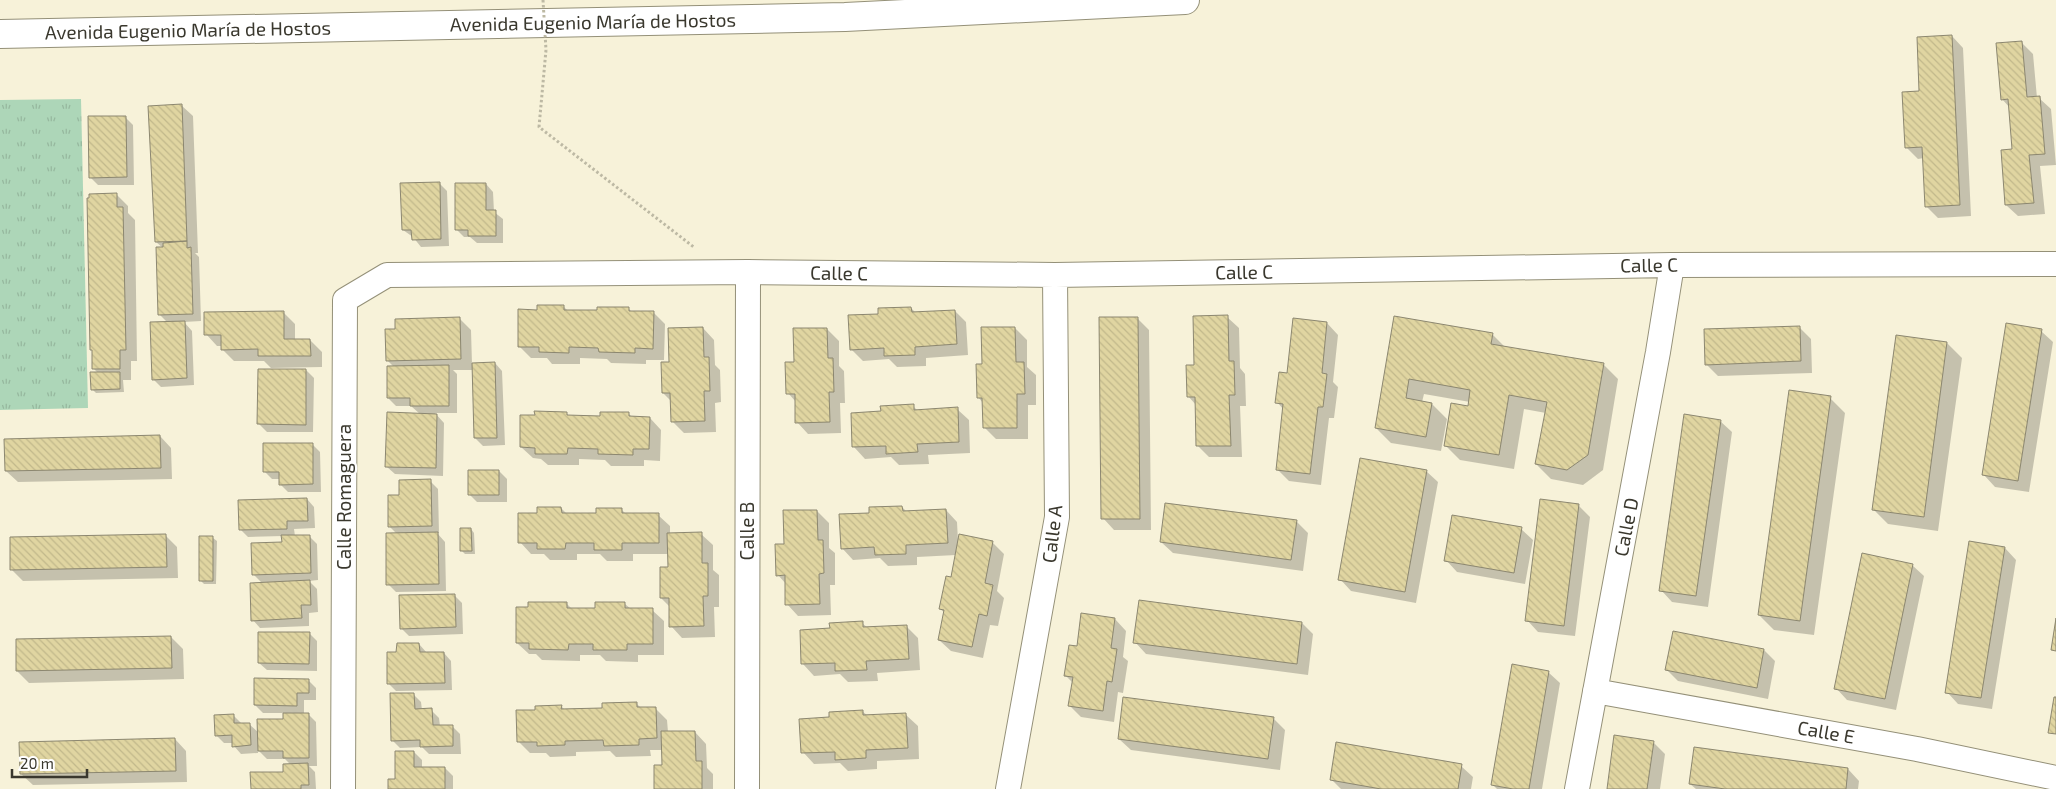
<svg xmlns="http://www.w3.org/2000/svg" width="2056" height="789" font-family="'Exo 2',sans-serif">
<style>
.grass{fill:url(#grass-tufts)}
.shadow{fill:#0003}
.building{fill:url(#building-back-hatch);stroke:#8c8770}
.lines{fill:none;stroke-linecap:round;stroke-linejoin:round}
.minor-casing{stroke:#949078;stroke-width:26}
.trunk-casing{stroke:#949078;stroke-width:30}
.path{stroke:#bdb9a4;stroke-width:3;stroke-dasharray:2.5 2.5;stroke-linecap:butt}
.minor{stroke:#fff;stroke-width:24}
.trunk{stroke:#fff;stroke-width:28}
.path-bridge{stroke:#bdb9a4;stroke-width:3;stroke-dasharray:2.5 2.5;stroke-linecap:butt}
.labels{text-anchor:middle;stroke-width:4.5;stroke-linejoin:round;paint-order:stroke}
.street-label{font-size:19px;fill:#3a382e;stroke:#fff}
</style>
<defs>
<pattern id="grass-tufts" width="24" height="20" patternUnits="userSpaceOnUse" patternTransform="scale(1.25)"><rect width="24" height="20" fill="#add6b8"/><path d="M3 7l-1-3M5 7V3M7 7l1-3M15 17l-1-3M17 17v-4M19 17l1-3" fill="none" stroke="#96b89e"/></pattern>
<pattern id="building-back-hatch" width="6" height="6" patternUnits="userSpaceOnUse" patternTransform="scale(1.25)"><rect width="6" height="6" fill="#e0d5a1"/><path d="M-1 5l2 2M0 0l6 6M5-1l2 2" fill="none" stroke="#c1b88b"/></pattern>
</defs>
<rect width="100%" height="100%" fill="#f7f2d9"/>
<path class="grass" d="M81 99 88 408 0 410V100Z"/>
<path class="shadow" d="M1952 36 1963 48 1971 216 1938 218 1926 206 1924 158 1918 159 1906 147 1921 92Z
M2022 43 2033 54 2037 98H2039L2051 109 2056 165 2040 166 2045 214 2018 216 2006 205 2013 150 2010 108 2002 99Z
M181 105 193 116 198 253H195L199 257 201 321 184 322 192 331 194 385 161 387 153 379 168 323 160 315 163 248 156 242Z
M125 117 133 125 134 185H98L90 177Z
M439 183 447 191 449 246 421 247 413 237 403 230Z
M486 184 493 192 494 212 503 219V243H477L470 237H464L456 229Z
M116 194 128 206V213L135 220 137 361H131V380H123L124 392 96 393 92 389 98 373 94 369 93 352 91 349Z
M563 306 568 311 598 312 628 308 632 312H653L665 324 664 360H646V364L611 363 607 359 580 358V364H552L547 358H531L519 346 539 311Z
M911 308 916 313 955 311 966 322 968 355 926 358V366L897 367 889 359 863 361 851 349 880 315Z
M283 312 295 324V340H310L322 352V367L271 368 264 361H234L222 349V346H217L206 334Z
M1227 317 1239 328 1240 368 1245 374 1246 406H1240L1242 457H1209L1198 446 1196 405 1188 396 1196 366Z
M459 318 471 330 472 364 495 363 502 371 505 445 483 446 475 438 473 370H453L457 374V413H435L444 423 443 476 395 474 387 467 420 414 411 406H396L388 398 394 367 387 360 397 330Z
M1395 318 1492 334 1506 348 1603 364 1618 379 1603 470 1583 485 1551 479 1536 464 1546 413 1524 409 1514 469 1460 460 1445 445 1469 407 1470 402 1424 394 1422 402 1432 404 1447 419 1441 451 1391 443 1376 428Z
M1138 319 1149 330 1151 530H1114L1103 518Z
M1327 323 1338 335 1333 382 1338 387 1334 418H1329L1321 485 1289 481 1277 469 1284 410 1277 402 1288 374Z
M1799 327 1811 339 1812 373 1718 376 1706 364Z
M703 328 714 340 715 365 720 370 721 402 715 403 716 432 684 433 672 421V402L663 393Z
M1015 328 1027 340V367L1036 375V405H1028V439H996L984 427 983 403 978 397Z
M827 329 839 341V366L844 371 845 403H840L841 433 808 434 797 422 796 402 788 393 795 363Z
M2041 331 2053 342 2029 492 1995 487 1984 475Z
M1947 343 1962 358 1938 531 1888 524 1873 509Z
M306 370 314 378 313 432H267L259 424Z
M1830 398 1845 413 1814 635 1774 630 1759 615Z
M913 406 918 411 957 409 969 420 970 453 928 455 929 464 899 465 891 457 865 459 854 447 882 413Z
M566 413 570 417H601L629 414 633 418H650L661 430 660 461 644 460V466H611L605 460 579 459V465H548L541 459 533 458 521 447Z
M1720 421 1732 432 1708 607 1672 602 1661 590Z
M160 436 171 448 172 479 18 482 6 471Z
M312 444 320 452 321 492H288L280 484V479H272L264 471Z
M499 471 507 479V502H477L469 494Z
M1426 471 1438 482 1416 603 1351 591 1340 579Z
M430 481 438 489 439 533H437L445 542 446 591 396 592 388 584 397 534 389 526 401 496Z
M307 499 314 507 315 528 294 529 295 536H309L317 544 318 580 309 581 317 589 318 612 309 613V626L260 628 253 620 262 583 253 574 283 543V536L248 537 241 530Z
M1578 505 1590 517 1575 636 1538 632 1527 620Z
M902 507 907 512 946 510 957 522 958 541 992 542 1004 554 997 591 1004 598 998 626 990 625 983 658 951 651 939 640 945 613 940 609 952 578 956 555 917 557V565L888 566 880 558 853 560 842 548 870 514Z
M561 508 567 514H597L621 509 626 514 658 515 670 526V534H701L713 545V570L719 575V607H714L715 637 682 638 671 626 670 607 661 598 669 568V554H633V561H607L600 554H577V560H550L544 554H531L520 542 538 514Z
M817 511 829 523V548L835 553V585H830L831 615 798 616 787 604 786 584 778 575 785 545Z
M1296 521 1308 533 1303 571 1173 553 1161 542Z
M471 529 474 533 475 554H465L462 551Z
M1521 529 1533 540 1525 584 1457 572 1446 560Z
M165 535 177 547 178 578 23 581 12 570Z
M213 538 217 541 216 584H204L200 580Z
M2005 548 2016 560 1992 709 1958 704 1947 692Z
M1912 565 1924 576 1896 710 1847 700 1836 688Z
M454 595 462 603 463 634 409 636 401 628Z
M566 603 572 609H596L625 604 631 609 652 610 664 621V655H638V662L606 661 600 655H580V661L542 660 536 654H529L517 643Z
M1115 619 1126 631 1123 657 1128 661 1123 693 1118 692 1114 722 1081 717 1070 706 1073 683 1066 676 1078 648Z
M862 623 868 628 906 626 918 638 920 670 877 673 878 681 848 682 840 674 814 676 803 664 831 630Z
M1302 623 1313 634 1308 675 1146 654 1135 642Z
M309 633 317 641V671L267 670 259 663Z
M171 637 183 649 184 679 29 683 17 671Z
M419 644 427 653H444L451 661 452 690 396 691 388 683Z
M1764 650 1775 661 1768 699 1678 681 1667 670Z
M1548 672 1560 683 1542 789H1497L1493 785Z
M308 680 316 688V700H304V714H308L316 722 317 766H309L315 772 316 789H252L284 773 291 765 285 759H267L258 750V753L241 754 234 746 233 743H224L216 735 233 715 241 723 249 724 259 733 285 720 284 713H263L255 705Z
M413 694 421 702 422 710H431L439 718 440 726H452L460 734 461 754H429L422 747 400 748 392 740Z
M636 703 641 708H655L667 720 668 732H695L706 744 707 768 713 774V789H655L663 766V750H650L651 756 616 757 610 751 576 752V756L550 757 546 753H530L518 741 536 711 561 706 565 710 603 709Z
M862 711 868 716 906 715 918 726 919 759 877 761V769L848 771 840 763 814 764 803 752 831 718Z
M1273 718 1285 730 1280 770 1131 750 1119 739Z
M175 739 186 751 187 782 33 785 21 774Z
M1653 742 1665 754 1660 789H1608Z
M414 752 422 760V768H445L453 776V789H389Z
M1461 766 1473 777 1471 789H1341L1331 779Z
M1848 769 1859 781 1858 789H1696L1690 784Z"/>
<path class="building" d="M1952 35 1960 205 1925 207 1922 147 1905 148 1902 92 1919 91 1917 37Z
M2022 41 2027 97 2040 96 2045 154 2029 155 2034 203 2005 205 2001 150 2012 149 2008 99 2001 100 1996 43Z
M182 104 187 241 155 242 148 106Z
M88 116H126L127 177 89 178Z
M440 182 441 239 412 240 411 230H402L400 183Z
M455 183H486V210H496V236H468V230H455Z
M117 193V207H123L126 350H120V369H92V350H90L87 198H89V194Z
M187 241V248L191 247 193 314 158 315 156 247H163V243Z
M537 305H564V310H597V307H629V311H654L653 349 635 348V353L599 352 598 348 569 347V353L539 352V347H518V309L537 310Z
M911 307 912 312 955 310 957 344 915 347V355L884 356V348L850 350 848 315 878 314V308Z
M284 311V339H310L311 356H258V349L221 350V335H204V312Z
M1228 315 1229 361H1234L1235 395H1229L1231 446H1196L1195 397H1187L1186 365H1194L1193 316Z
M1394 316 1493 333 1491 344 1604 363 1588 455 1567 470 1535 464 1547 402 1509 395 1499 455 1444 446 1451 403 1468 406 1470 390 1409 379 1406 398 1432 403 1426 437 1375 428Z
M460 317 461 359 386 361 385 329H395V319Z
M1099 317H1138L1140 519H1101Z
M1293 318 1327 322 1322 373 1327 374 1323 407H1318L1310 474 1276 470 1283 404 1275 403 1279 372 1287 373Z
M185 321 187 378 152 380 150 322Z
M2006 323 2042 329 2018 481 1982 475Z
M1800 326 1801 361 1705 365 1704 329Z
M703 327 704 357H709L710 391H704L705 421 671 422 670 393H662L661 362H669L668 328Z
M981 327H1015L1016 362H1024L1025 394H1017V428H983L982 398H977L976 364H982Z
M793 328H827L828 358H833L834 392H829L830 422 795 423V394H786L785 362H794Z
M1896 335 1947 342 1924 517 1872 510Z
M495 362 497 438H474L472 363Z
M449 365V406H410V398H387V366Z
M258 369H306V425L257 424Z
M90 372H120V389L91 390Z
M1789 390 1831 396 1800 621 1758 615Z
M914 404V410L958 407 959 442 917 444 918 452 886 454V446L852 447 851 413 881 411 880 406Z
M534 411 567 412V415L600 416V412H629V416L650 417 649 449H633V455L598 454V449L568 448 567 454H535V448L520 447V415H535Z
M387 412 437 414 436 468 385 467Z
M1684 414 1721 420 1696 596 1659 591Z
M160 435 161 468 5 471 4 439Z
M263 443H313V484L279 485V472H263Z
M1360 458 1427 470 1405 592 1338 580Z
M468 470H499V495H468Z
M431 479 432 526 388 527V495H399V480Z
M307 498 308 521H287V529L239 530 238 500Z
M1540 499 1579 504 1564 626 1525 621Z
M1165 503 1297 520 1291 560 1160 542Z
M902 506 903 511 946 509 948 543 906 545V554L875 555 874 547 841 549 839 514 869 513V507Z
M537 507H561L562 513H596V508H622V513H659V543H622V550H594V543H566L565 549H537V543H518V513H537Z
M783 510H817L818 540H823L824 573 819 574 820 604 785 605V575L776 576 775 544H784Z
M1452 515 1522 527 1514 573 1444 561Z
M460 528H471L472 551H460Z
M438 532 439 584 386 585V533Z
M702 532V563H708V596H703L704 626 669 627V598H660V567H668L667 533Z
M166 534 167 567 10 570V537Z
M959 534 993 541 985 583 993 585 987 616 979 614 972 647 938 640 944 610 939 609 946 576 951 577Z
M281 535H310L311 573 252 575 251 543 282 542Z
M199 536H213V581H199Z
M1969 541 2005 547 1981 698 1945 693Z
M1862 553 1913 564 1885 699 1834 689Z
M310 580 311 605H301L302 618 251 621 250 583Z
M455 594 456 627 400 629 399 595Z
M1139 600 1302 622 1297 664 1133 643Z
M528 602H567V608H595V602H625V608H653V644H627V650H593V644H569L568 650 529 649V643H516V607H528Z
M1081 613 1115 618 1111 648 1117 649 1112 682 1107 681 1103 711 1068 706 1073 677 1064 676 1069 645 1077 646Z
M2056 618V651L2051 650Z
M863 621V627L907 625 909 659 866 661 867 670 835 671V663L801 664 800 630 830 628 829 623Z
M1673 631 1764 649 1757 688 1665 670Z
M258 632H310L309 664 258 663Z
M171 636 172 668 16 671V639Z
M397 643H419L420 652H444L445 683 387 684V652H396Z
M1512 664 1549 671 1529 789H1513L1491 785Z
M254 678 309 679V693H297V706L254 705Z
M390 693H414L415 709 432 708 433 725H453V746L420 747V740L391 741Z
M1123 697 1274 717 1268 759 1118 739Z
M2054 697H2056V734L2048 733Z
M637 702V707H656L657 738 639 739V745L604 746 603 740 565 741V745L537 746V742H517L516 710H535V706L562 705 561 709 602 708V703Z
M863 710V715L906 713 908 748 866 750V758L835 760V752L801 753 799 719 829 717V712Z
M283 713H309V758H283V751H258L257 719H283Z
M234 714V723H250L251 745 232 747V735L215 736 214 715Z
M661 731H695L696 761H702V789H654V765H662Z
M1614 735 1654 741 1647 789H1607Z
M175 738 176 771 20 774 19 742Z
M1336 742 1462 764 1458 789H1381L1330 780Z
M1694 747 1848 768 1846 789H1725L1689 784Z
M395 751H414V767H445V789H388V779H395Z
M308 763 309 785H301V789H251L250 772H283V764Z"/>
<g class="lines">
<g class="minor-casing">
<path id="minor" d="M1595 691 1917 749 2056 778
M343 789 345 300 387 275 748 272 1055 275 1672 265 2056 264
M747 789 748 272
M1008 789 1057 517 1055 275
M1577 789 1658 352 1672 265"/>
</g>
<g class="trunk-casing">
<path id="trunk" d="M0 34 845 17 1185 0"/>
</g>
<path class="path" d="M546 50 539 127 695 248"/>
<use href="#minor" class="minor"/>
<use href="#trunk" class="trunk"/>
<path class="path-bridge" d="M543 0 546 50"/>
</g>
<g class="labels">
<g class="street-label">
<text transform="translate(593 22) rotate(-1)" y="7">Avenida Eugenio María de Hostos</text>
<text transform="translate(188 30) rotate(-1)" y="7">Avenida Eugenio María de Hostos</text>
<text transform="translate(1649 265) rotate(-1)" y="7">Calle C</text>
<text transform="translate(1244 272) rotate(-1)" y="7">Calle C</text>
<text transform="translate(839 273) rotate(1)" y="7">Calle C</text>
<text transform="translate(344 497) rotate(-90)" y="7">Calle Romaguera</text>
<text transform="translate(1626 527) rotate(-79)" y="7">Calle D</text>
<text transform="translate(747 531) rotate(-90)" y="7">Calle B</text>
<text transform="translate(1052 534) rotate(-83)" y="7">Calle A</text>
<text transform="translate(1826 732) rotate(10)" y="7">Calle E</text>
</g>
</g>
<path d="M12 769v8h75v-8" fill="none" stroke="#3a382e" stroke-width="2.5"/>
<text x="20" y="769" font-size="15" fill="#3a382e" stroke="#ffffff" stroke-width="4" paint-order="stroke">20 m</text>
</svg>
